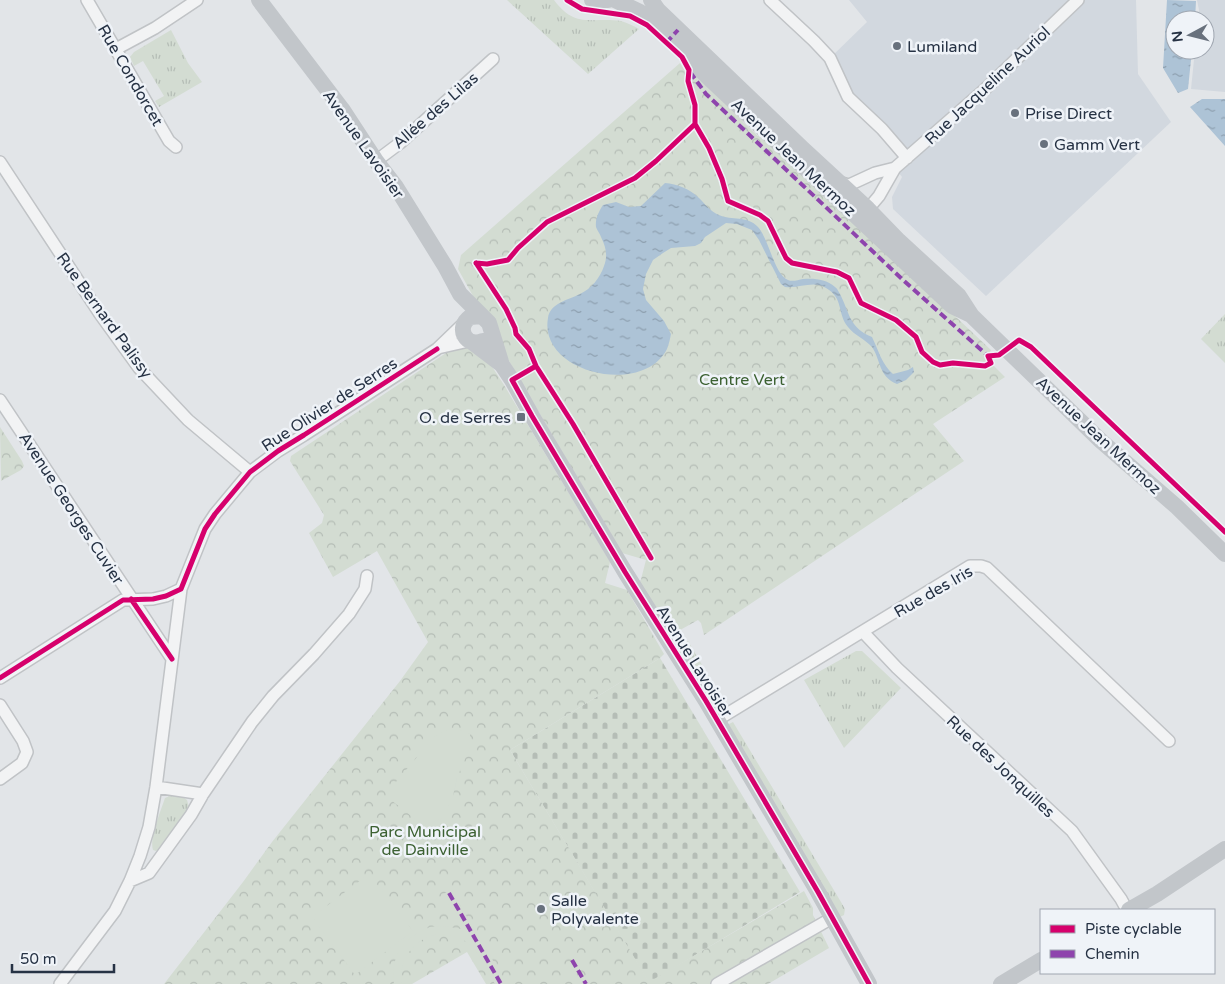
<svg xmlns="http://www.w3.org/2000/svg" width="1225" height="984" font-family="'Varela Round',sans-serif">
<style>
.built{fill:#d2d8df}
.grass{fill:url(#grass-tufts)}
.cemetery{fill:url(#cemetery-stones)}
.park{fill:url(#park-crowns)}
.pitch{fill:#d3dcd2}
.water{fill:url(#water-ripples)}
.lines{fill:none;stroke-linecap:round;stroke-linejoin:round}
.street-casing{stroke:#c0c3c6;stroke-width:14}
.street{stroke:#f2f3f4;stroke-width:11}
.secondary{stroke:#c2c6ca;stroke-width:16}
.quiet{stroke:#8e44ad;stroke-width:4;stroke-dasharray:8 4;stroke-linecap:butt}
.cycleway-casing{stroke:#eff3f8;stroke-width:8}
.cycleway{stroke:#d6006c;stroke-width:5}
.poi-dot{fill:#68717d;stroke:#eff3f8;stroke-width:2}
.labels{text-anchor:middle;stroke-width:5;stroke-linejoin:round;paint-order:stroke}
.poi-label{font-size:16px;fill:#263244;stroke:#eff3f8;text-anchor:start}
.street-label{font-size:16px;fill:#263244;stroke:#eff3f8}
.park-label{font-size:16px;fill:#3c6132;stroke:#eff3f8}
</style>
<defs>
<pattern id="grass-tufts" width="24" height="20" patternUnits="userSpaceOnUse" patternTransform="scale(1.25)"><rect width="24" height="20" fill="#d3dcd2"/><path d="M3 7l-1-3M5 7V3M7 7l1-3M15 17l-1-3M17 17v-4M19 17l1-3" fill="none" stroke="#b5bdb6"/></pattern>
<pattern id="cemetery-stones" width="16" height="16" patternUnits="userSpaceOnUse" patternTransform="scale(1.25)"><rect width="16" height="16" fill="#d3dcd2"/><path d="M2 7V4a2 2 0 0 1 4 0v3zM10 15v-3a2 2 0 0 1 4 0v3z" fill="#b5bdb6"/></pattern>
<pattern id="park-crowns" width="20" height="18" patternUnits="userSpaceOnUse" patternTransform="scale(1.25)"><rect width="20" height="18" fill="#d3dcd2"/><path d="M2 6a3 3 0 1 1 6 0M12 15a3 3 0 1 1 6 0" fill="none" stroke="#b5bdb6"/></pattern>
<pattern id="water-ripples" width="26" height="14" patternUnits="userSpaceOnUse" patternTransform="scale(1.25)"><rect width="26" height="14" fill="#adc3d6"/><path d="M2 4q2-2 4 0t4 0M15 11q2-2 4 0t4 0" fill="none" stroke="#8d9faf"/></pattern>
</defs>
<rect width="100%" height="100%" fill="#e2e5e8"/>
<path class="built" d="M849 0H1136L1138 74 1171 122 986 296 893 209 892 197 902 177 895 168 907 158 848 97 830 58 867 22Z
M1197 0H1225V92L1191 89 1195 50H1205V20H1198L1199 10Z"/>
<path class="grass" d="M507 0H554C575 29 593 17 621 21 628 23 634 26 639 29L588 74Z
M171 30 188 63 202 82 159 107 155 101 164 96 143 61 134 66 130 57 134 52Z
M1225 314V363L1201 339Z
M688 641 722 699 723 703 720 705 716 704 681 646 683 642Z
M856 651H862L901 688 844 748 804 680Z
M733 722 841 902 845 909 844 915 840 917 729 727V724Z
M172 795 183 797 187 800 189 807 160 849 156 851 153 850C149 839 161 810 165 798Z"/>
<path class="cemetery" d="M660 658 800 892 649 983 510 750Z"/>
<path class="park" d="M680 63 688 75 697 73 738 110 743 122 758 136 763 135 991 350 988 356 991 363 1005 377 933 424 964 461 704 635 701 623 698 620 673 634 640 583 646 560 622 553 518 377 458 269 461 255Z
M465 346 489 362 504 385 610 562 605 583 627 590 664 654 660 658 510 750 649 982 804 891 813 908V915L829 948 768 984H486L467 952 412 984H164L243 882 272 842 400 681 428 642 377 551 333 577 309 533 322 523 324 515 290 461 291 456 449 351 461 349Z
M0 427 22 461 24 466 21 470 1 481Z"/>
<path class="pitch" d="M462 730 470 734V747L457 778 453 796 444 818 423 825 387 797 390 789 433 738 445 731Z
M369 874 413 931 355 975 312 917Z
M451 890 507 984H495C485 967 477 944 457 937 427 925 396 953 402 984H394C390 962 400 942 420 932 423 930 427 928 430 927 441 925 452 927 461 929L443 894Z"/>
<path class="water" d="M1167 0 1196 1 1195 20H1175V50H1192L1188 89 1178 93 1163 68Z
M1202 99H1225V146L1190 107Z
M665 183C677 184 690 189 699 198 706 205 710 211 719 215 732 221 747 215 758 227 769 239 774 274 788 280 792 282 798 280 803 279 814 278 826 279 835 287 838 289 839 293 841 296 850 315 850 328 872 337 878 349 882 365 893 374L908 370 913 367 914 372 906 380 897 384C878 376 881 360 872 347 865 339 854 335 848 327 837 314 844 298 826 288 813 280 799 289 785 287L781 284 759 240 752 230 737 224 726 223 705 237 701 243 695 246 671 248 663 253 653 260 646 274 643 289 646 300 664 321 671 334C670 339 669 344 667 349 643 397 538 373 548 318 550 303 568 300 580 294 591 289 600 278 604 266 608 256 606 247 601 237 600 234 597 230 596 227 595 219 599 211 603 205L616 202 629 207 641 206Z"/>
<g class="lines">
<g class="street-casing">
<path id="street" d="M87 0 169 141 176 147
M770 0 814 41 830 58 848 97 882 129 907 158
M116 49 155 28 197 0
M376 161 400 143 493 59
M0 162 100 314 139 368 188 420 250 472
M838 182 849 185 875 173 895 168
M861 211 868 209 879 196 895 168 983 91 1078 0
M438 348 469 341
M0 400 172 659
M863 632 897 668 1072 831 1121 899 1127 910
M0 678 123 600 153 599 166 596 181 589
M0 705 23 741 27 752 22 763 0 779
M717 720 970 566H981L987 568 1169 741
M156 787 203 794
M130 881 149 873 191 815 203 794 252 722 273 696 314 654 349 614 365 589 367 576
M60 984 115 911 130 881 140 856 149 827 156 787 181 589 205 529 215 514 250 472 278 451 304 435 437 349 463 324
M717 984 832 918"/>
</g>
<use href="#street" class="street"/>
<path class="secondary" d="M259 0 342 109 376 161 396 187 445 266 460 294 489 323 502 365
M592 0H608
M615 0 640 12 650 19 712 81 952 306 971 315
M651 0 658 10 802 148 868 209 899 241 959 296 972 316 1006 349 1101 441 1177 507 1225 554
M482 316 470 317C455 328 466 348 483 341
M473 343 502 365 512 380 532 416 625 572 706 701 818 892 869 984
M1129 910 1157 894 1225 849
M1001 984 1041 960"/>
<path class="quiet" d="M666 43 678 30
M690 72 706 94 903 280 988 356
M449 893 501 984
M572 960 586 984"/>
<g class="cycleway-casing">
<path id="cycleway" d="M567 0 582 9 630 16 647 25 682 57 689 70 688 81 695 105V124L709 148 722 179 728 201 760 215 768 221 786 258 792 263 837 272 849 278 861 303 896 320 916 337 922 352 933 362 940 365 953 363 985 366 991 363 988 356 999 355 1019 340 1031 347 1225 532
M476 263 506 309 515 328 516 334 529 349 536 366 573 424 651 558
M476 263 487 264 508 260 518 248 547 222 635 178 656 161 695 124
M536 366 512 380 532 416 625 572 706 701 818 892 869 984
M131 599 172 659
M0 678 123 600 153 599 166 596 181 589 205 529 215 514 250 472 278 451 304 435 437 349"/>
</g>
<use href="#cycleway" class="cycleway"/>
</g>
<g class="poi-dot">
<circle cx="897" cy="46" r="5"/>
<circle cx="1015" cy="113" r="5"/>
<circle cx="1044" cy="144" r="5"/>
<rect x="516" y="412" width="10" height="10" rx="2.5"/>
<circle cx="541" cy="909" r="5"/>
</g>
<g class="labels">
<g class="poi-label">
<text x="907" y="52">Lumiland</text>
<text x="1025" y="119">Prise Direct</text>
<text x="1054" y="150">Gamm Vert</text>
<text x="511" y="423" text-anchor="end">O. de Serres</text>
<text x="551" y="906">Salle<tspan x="551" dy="18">Polyvalente</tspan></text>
</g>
<g class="street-label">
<text transform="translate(131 75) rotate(60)" y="6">Rue Condorcet</text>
<text transform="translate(987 85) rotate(-43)" y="6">Rue Jacqueline Auriol</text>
<text transform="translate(435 110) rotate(-41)" y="6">Allée des Lilas</text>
<text transform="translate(364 144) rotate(55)" y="6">Avenue Lavoisier</text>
<text transform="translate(794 157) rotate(43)" y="6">Avenue Jean Mermoz</text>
<text transform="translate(105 315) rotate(54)" y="6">Rue Bernard Palissy</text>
<text transform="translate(329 404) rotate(-33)" y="6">Rue Olivier de Serres</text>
<text transform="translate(1099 435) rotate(43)" y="6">Avenue Jean Mermoz</text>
<text transform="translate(72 508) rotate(57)" y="6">Avenue Georges Cuvier</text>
<text transform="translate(933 591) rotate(-30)" y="6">Rue des Iris</text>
<text transform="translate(695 661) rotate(58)" y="6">Avenue Lavoisier</text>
<text transform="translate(1001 766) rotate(43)" y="6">Rue des Jonquilles</text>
</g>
<g class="park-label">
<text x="742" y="385">Centre Vert</text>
<text x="425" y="837">Parc Municipal<tspan x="425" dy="18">de Dainville</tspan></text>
</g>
</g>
<rect x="1040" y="909" width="175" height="65" fill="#eff3f8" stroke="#9fa6b0"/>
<rect x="1050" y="925" width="25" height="8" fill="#d6006c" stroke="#9fa6b0"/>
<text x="1085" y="934" font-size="15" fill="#263244">Piste cyclable</text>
<rect x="1050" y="950" width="25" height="8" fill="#8e44ad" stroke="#9fa6b0"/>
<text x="1085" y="959" font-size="15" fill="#263244">Chemin</text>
<g transform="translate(1190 35) rotate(263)"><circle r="24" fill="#eff3f8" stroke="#9fa6b0"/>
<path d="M0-4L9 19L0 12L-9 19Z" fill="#68717d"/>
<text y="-8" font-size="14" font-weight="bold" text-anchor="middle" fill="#263244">N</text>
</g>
<path d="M12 964v8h102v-8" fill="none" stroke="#263244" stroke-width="2.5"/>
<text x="20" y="964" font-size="15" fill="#263244" stroke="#eff3f8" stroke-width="4" paint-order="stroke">50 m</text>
</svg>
